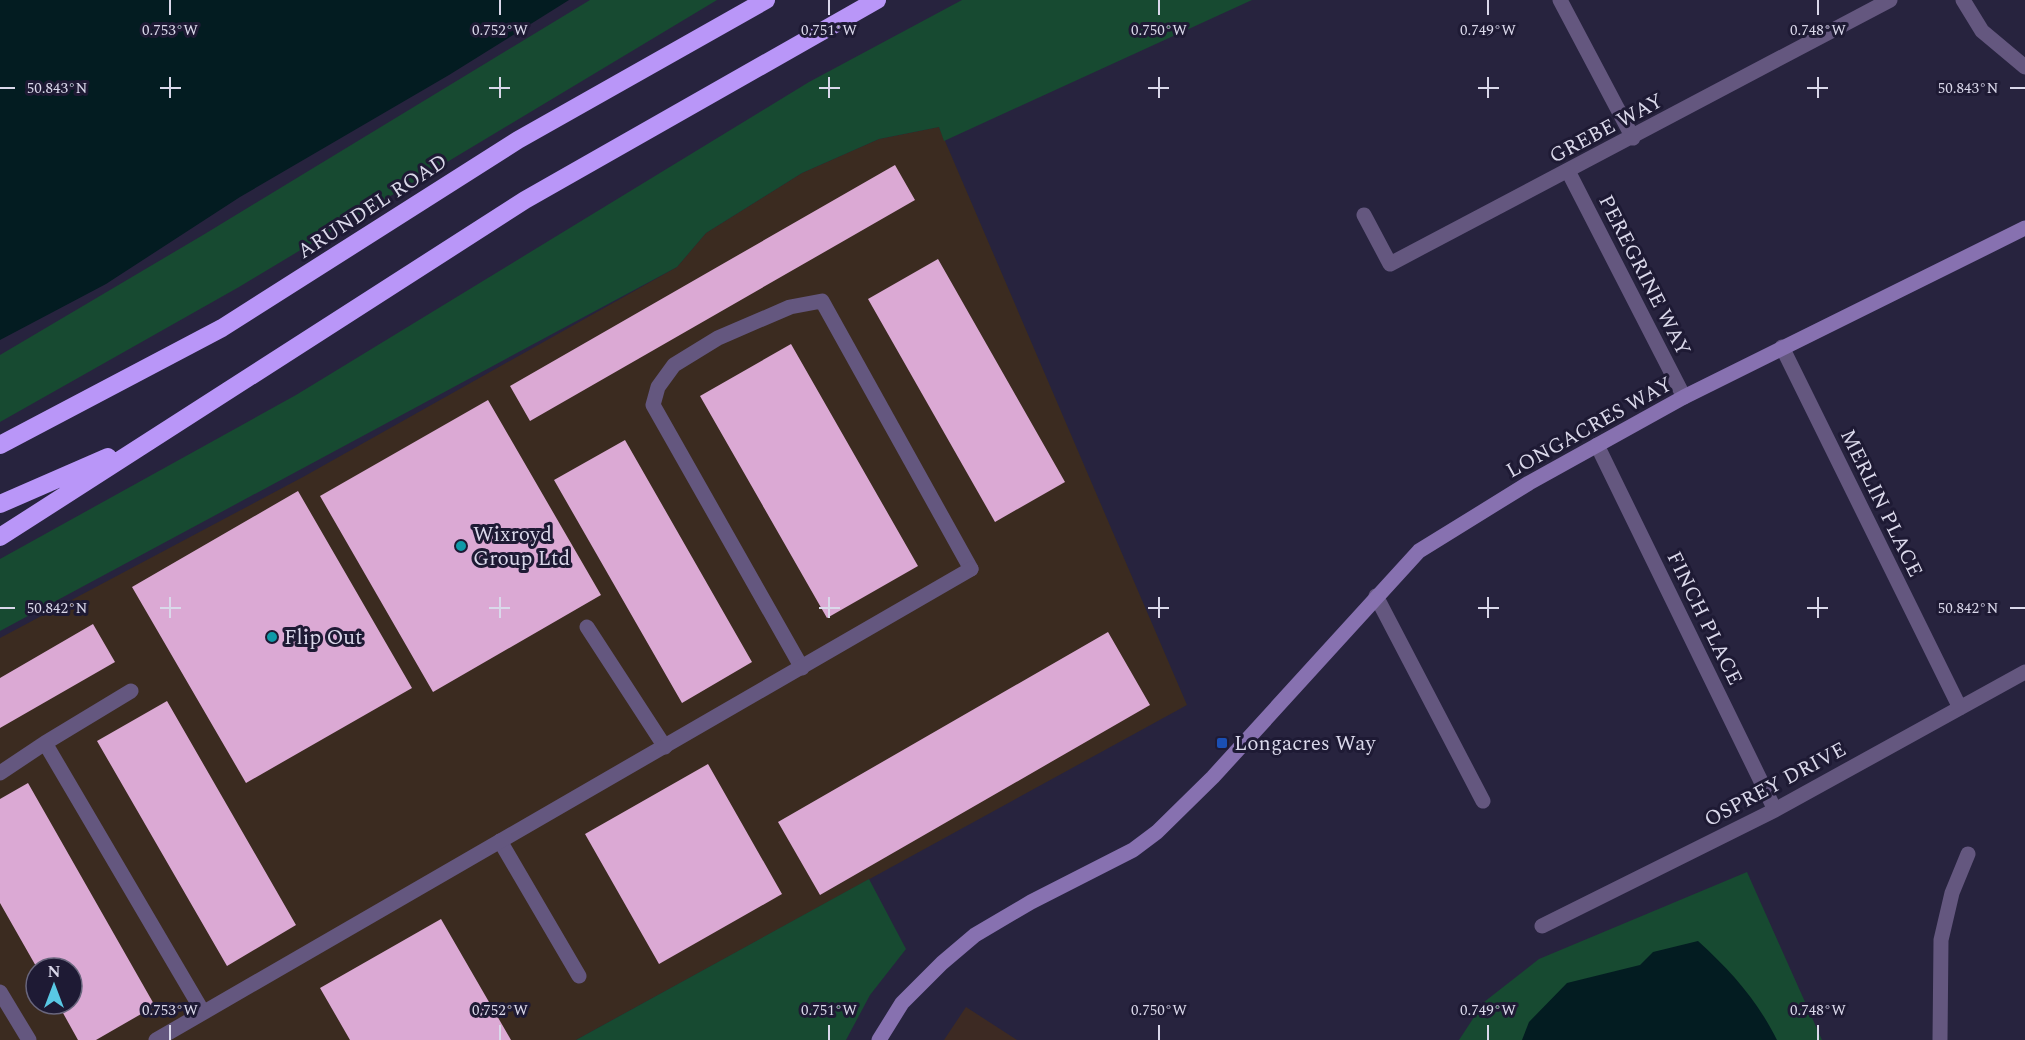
<svg xmlns="http://www.w3.org/2000/svg" width="2025" height="1040" font-family="Spectral,serif">
<style>
.commercial{fill:#3d2a23}
.industrial{fill:#3b2b20;fill-rule:evenodd}
.green{fill:#174a31}
.water{fill:#031c21}
.building{fill:#dba9d4}
.lines{fill:none;stroke-linecap:round;stroke-linejoin:round}
.lane{stroke:#64577f;stroke-width:15}
.street{stroke:#64577f;stroke-width:15}
.secondary{stroke:#8771b0;stroke-width:15}
.highway{stroke:#b996f8;stroke-width:18}
.ticks{fill:none;stroke:#dad8ea;stroke-width:2}
.culture-dot{fill:#0f9aa8;stroke:#1e1a34;stroke-width:2}
.transit-dot{fill:#1a4fb4;stroke:#1e1a34;stroke-width:2}
.labels{text-anchor:middle;stroke-width:6;stroke-linejoin:round;paint-order:stroke}
.street-label{font-size:21px;fill:#dad8ea;stroke:#1e1a34}
.poi-label{font-size:21px;fill:#dad8ea;stroke:#1e1a34;text-anchor:start}
.ticks-label{font-size:15px;text-anchor:middle;fill:#dad8ea;stroke:#1e1a34;stroke-width:6;stroke-linejoin:round;paint-order:stroke}
</style>
<rect width="100%" height="100%" fill="#27233e"/>
<path class="commercial" d="M966 1007 1017 1040H944Z"/>
<path class="industrial" d="M939 127 1187 705 576 1040H0V638L303 477 677 267 706 233 802 173 879 139ZM36 968H72V1004H36Z"/>
<path class="green" d="M590 0H717L239 287 0 422V355L203 235Z
M962 0H1252L944 141 939 127 879 139 802 173 706 233 677 267 0 631V559L296 395 809 82Z
M1747 872 1822 1040H1459L1484 1002 1539 959Z
M869 879 906 949 870 995 846 1040H576Z"/>
<path class="water" d="M0 0H569L449 75 240 197 106 284 0 340Z
M1698 941C1731 971 1757 1000 1777 1040H1522L1529 1022 1567 983 1640 965 1653 952Z"/>
<path class="building" d="M895 165 915 200 530 421 510 386Z
M938 259 1065 482 995 522 868 299Z
M791 344 918 566 827 618 700 396Z
M488 400 601 595 433 692 320 496Z
M625 440 752 662 682 703 554 480Z
M298 491 412 688 246 783 132 587Z
M93 624 115 662 0 728V678Z
M1108 632 1150 705 820 895 778 822Z
M167 701 296 925 227 966 97 741Z
M708 764 782 894 659 964 585 834Z
M28 783 155 1006 96 1040H78L58 1004H72V968H37L0 903V799Z
M441 919 511 1040H350L320 988Z"/>
<g class="lines">
<path class="lane" d="M587 627 665 747
M802 668 653 405 658 387 674 365 718 338 790 307 822 301 971 569
M131 691 45 743 203 1012
M0 773 45 743
M500 841 579 976
M0 992 29 1040"/>
<path class="street" d="M1560 0 1633 138
M1963 0 1982 31 2025 67
M1568 171 1684 397
M1364 215 1390 264 1890 0
M1782 347 1960 708
M1597 445 1775 810
M1376 596 1483 801
M1542 926 1775 810 2025 672
M156 1040 971 569
M1940 1040 1941 940 1952 893 1968 854"/>
<path class="secondary" d="M879 1040 902 1003 942 963 975 935 1031 902 1133 850 1157 832 1213 777 1419 551 1529 483 1684 397 2025 228"/>
<path class="highway" d="M0 445 222 328 518 140 766 0
M0 504 108 457
M0 537 525 200 877 0"/>
</g>
<path class="ticks" d="M170 0V15M500 0V15M829 0V15M1159 0V15M1488 0V15M1818 0V15M170 77V98M500 77V98M829 77V98M1159 77V98M1488 77V98M1818 77V98M0 88H15M160 88H181M489 88H510M819 88H840M1148 88H1169M1478 88H1499M1807 88H1828M2010 88H2025M170 597V618M500 597V618M829 597V618M1159 597V618M1488 597V618M1818 597V618M0 608H15M160 608H181M489 608H510M819 608H840M1148 608H1169M1478 608H1499M1807 608H1828M2010 608H2025M170 1025V1040M500 1025V1040M829 1025V1040M1159 1025V1040M1488 1025V1040M1818 1025V1040"/>
<g class="culture-dot">
<circle cx="461" cy="546" r="6"/>
<circle cx="272" cy="637" r="6"/>
</g>
<rect class="transit-dot" x="1216" y="737" width="12" height="12" rx="3"/>
<g class="labels">
<g class="street-label">
<text transform="translate(1606 128) rotate(-28)" y="7">GREBE WAY</text>
<text transform="translate(372 206) rotate(-33)" y="7">ARUNDEL ROAD</text>
<text transform="translate(1645 275) rotate(63)" y="7">PEREGRINE WAY</text>
<text transform="translate(1589 427) rotate(-29)" y="7">LONGACRES WAY</text>
<text transform="translate(1882 503) rotate(64)" y="7">MERLIN PLACE</text>
<text transform="translate(1705 618) rotate(64)" y="7">FINCH PLACE</text>
<text transform="translate(1775 784) rotate(-28)" y="7">OSPREY DRIVE</text>
</g>
<g class="poi-label">
<text x="473" y="541">Wixroyd<tspan x="473" dy="24">Group Ltd</tspan></text>
<text x="284" y="644">Flip Out</text>
<text x="1234" y="750">Longacres Way</text>
</g>
</g>
<g class="ticks-label">
<text x="170" y="35">0.753°W</text>
<text x="500" y="35">0.752°W</text>
<text x="829" y="35">0.751°W</text>
<text x="1159" y="35">0.750°W</text>
<text x="1488" y="35">0.749°W</text>
<text x="1818" y="35">0.748°W</text>
<text x="57" y="93">50.843°N</text>
<text x="1968" y="93">50.843°N</text>
<text x="57" y="613">50.842°N</text>
<text x="1968" y="613">50.842°N</text>
<text x="170" y="1015">0.753°W</text>
<text x="500" y="1015">0.752°W</text>
<text x="829" y="1015">0.751°W</text>
<text x="1159" y="1015">0.750°W</text>
<text x="1488" y="1015">0.749°W</text>
<text x="1818" y="1015">0.748°W</text>
</g>
<g transform="translate(54 986)"><circle r="28" fill="#1e1a34" stroke="#69667d" stroke-width="1.5"/>
<path d="M0-4.5L10 22L0 15L-10 22Z" fill="#59c8e4"/>
<text y="-9" font-size="16" font-weight="bold" text-anchor="middle" fill="#dad8ea">N</text>
</g>
</svg>
